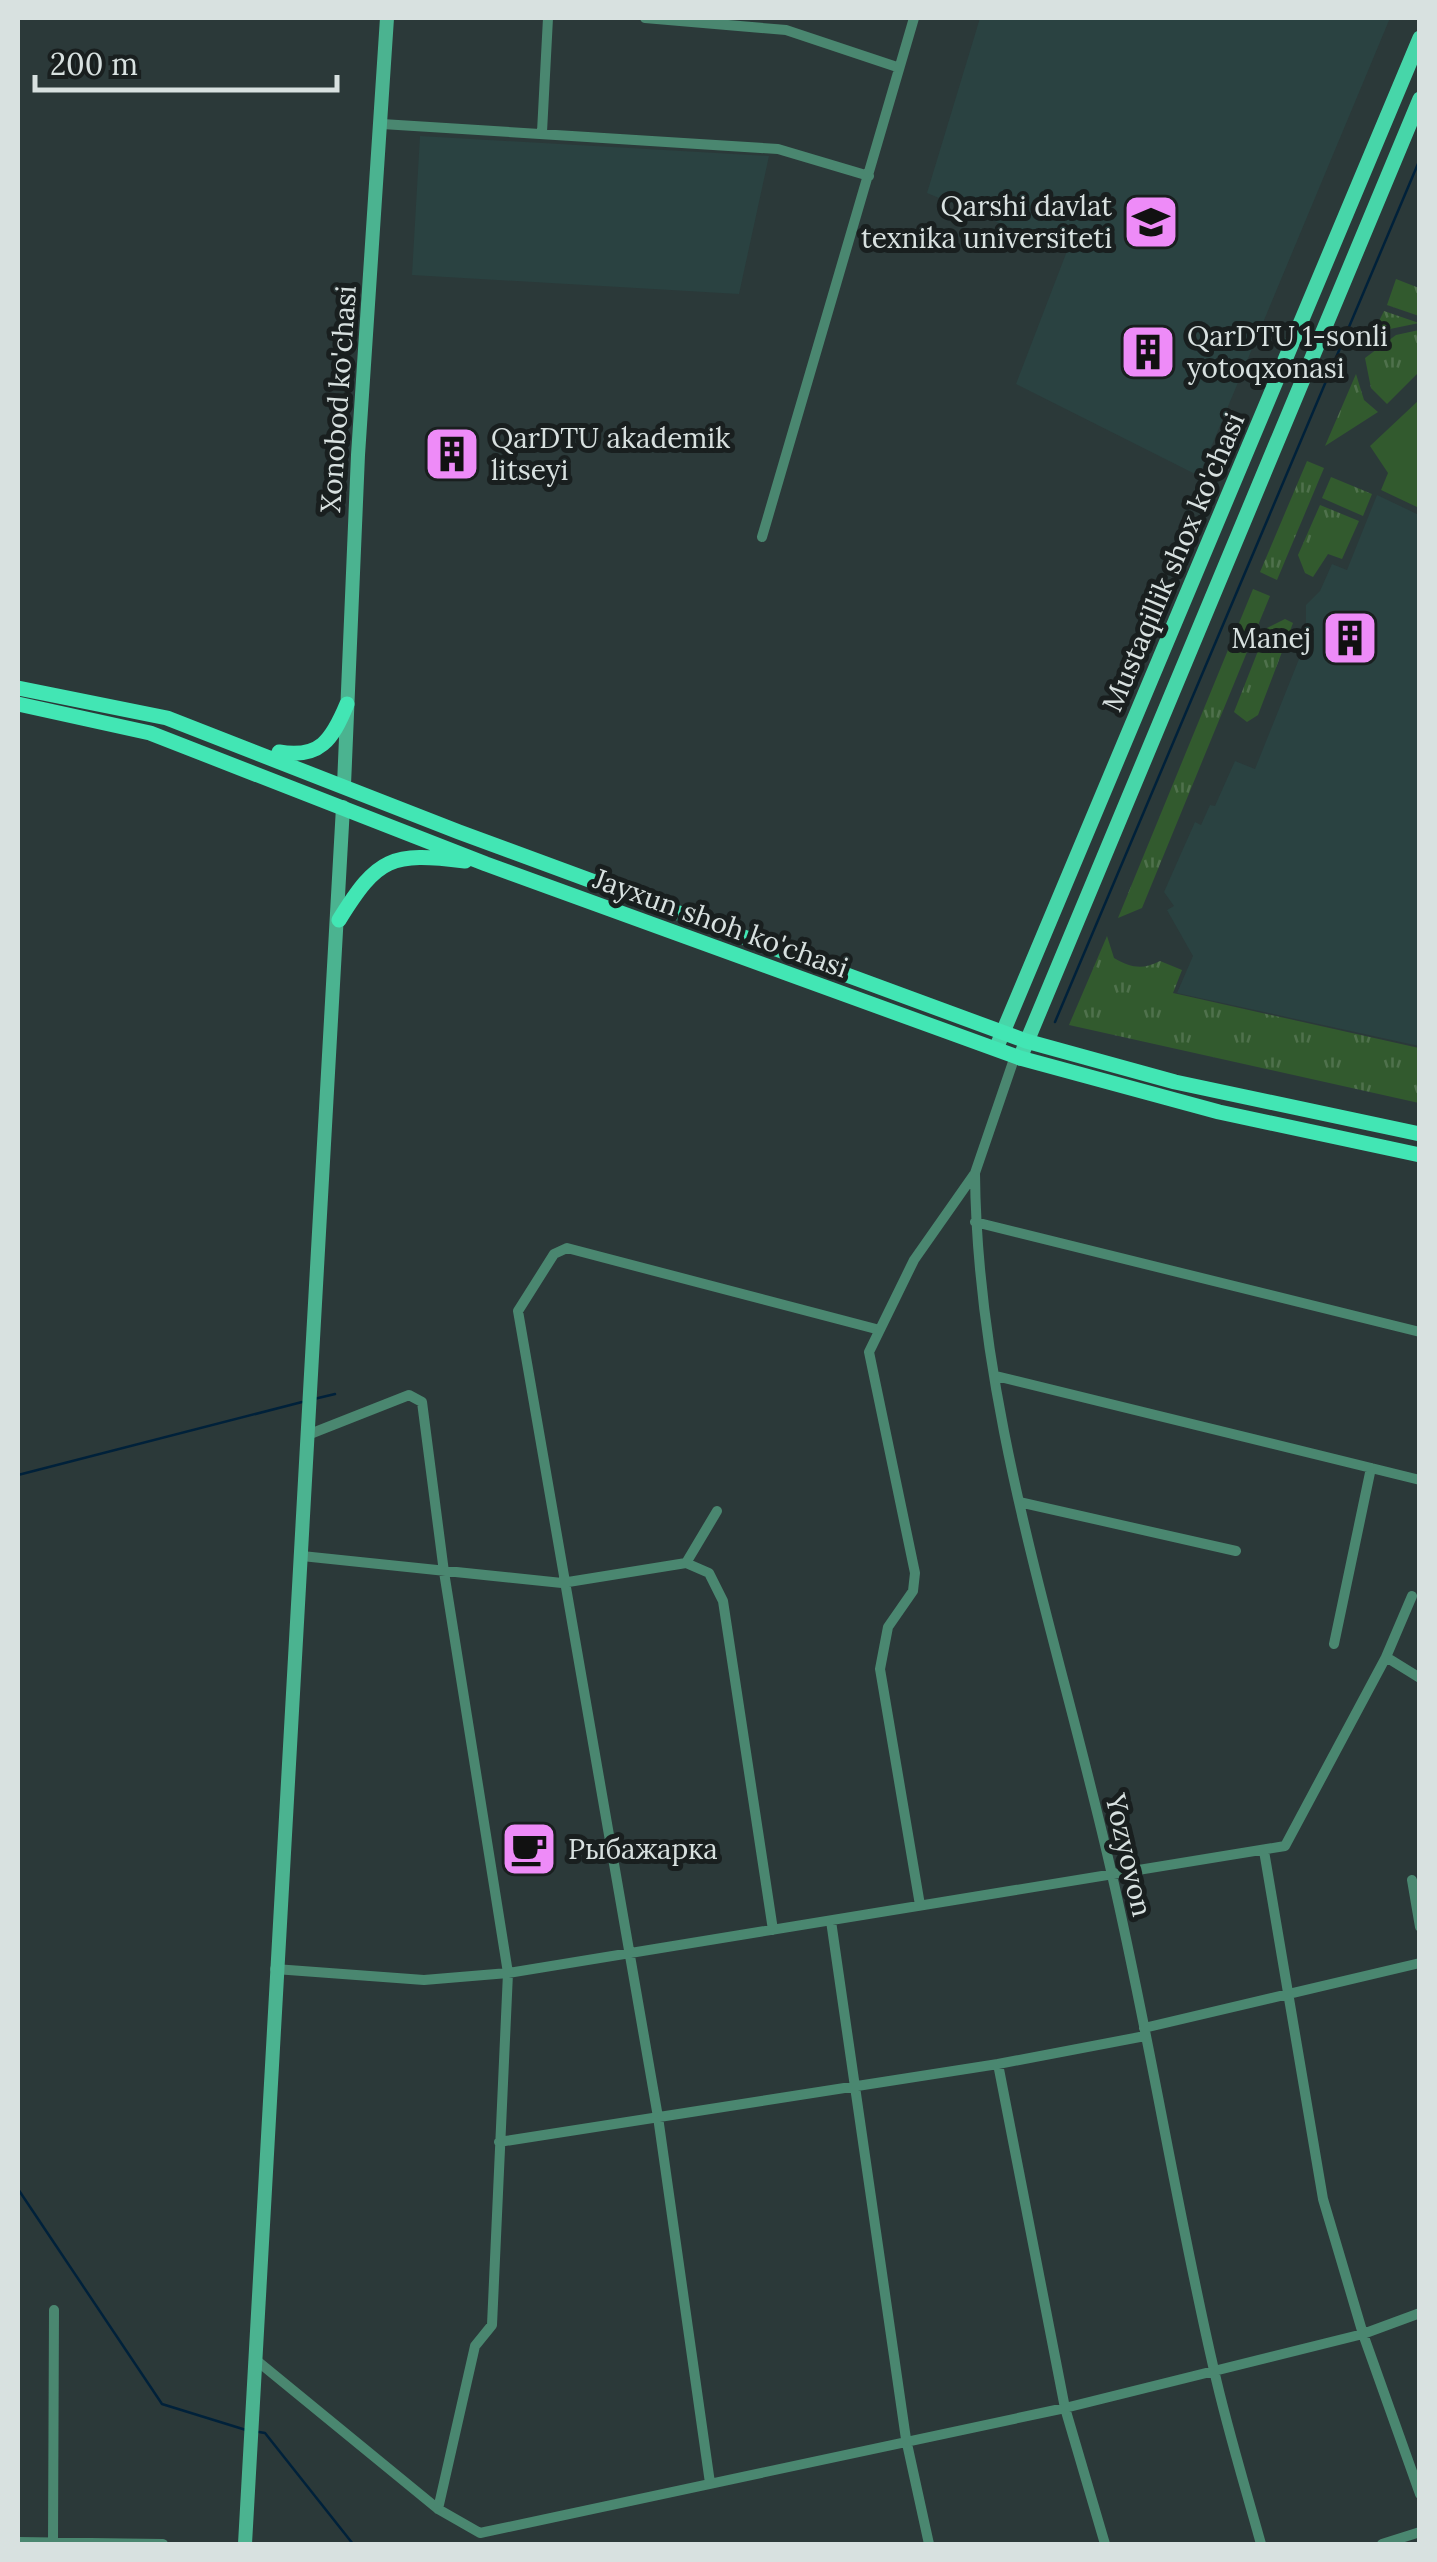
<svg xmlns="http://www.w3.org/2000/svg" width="1437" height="2562" font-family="Lora,serif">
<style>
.built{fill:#2a4241}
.grass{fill:url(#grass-tufts)}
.pitch{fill:#325a2e}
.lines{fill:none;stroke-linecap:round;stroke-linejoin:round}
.stream{stroke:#00213a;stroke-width:2.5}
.minor{stroke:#4a8770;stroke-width:10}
.secondary{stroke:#4bb390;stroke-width:14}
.primary{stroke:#47d6a9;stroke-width:15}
.trunk{stroke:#42e6b4;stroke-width:15}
.labels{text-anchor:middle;stroke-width:10;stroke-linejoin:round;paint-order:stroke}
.poi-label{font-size:28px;fill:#d8e1e0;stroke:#191f1f;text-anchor:start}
.street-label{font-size:28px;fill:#d8e1e0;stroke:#191f1f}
</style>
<defs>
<pattern id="grass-tufts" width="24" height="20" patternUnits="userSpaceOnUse" patternTransform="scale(2.5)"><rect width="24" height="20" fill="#325a2e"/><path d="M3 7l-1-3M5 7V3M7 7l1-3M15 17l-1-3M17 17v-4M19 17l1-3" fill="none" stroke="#4f714c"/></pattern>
</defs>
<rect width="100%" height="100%" fill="#2b3939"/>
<path class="built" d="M980 18H1390L1199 476 1016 384 1067 251 927 193Z
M420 136 769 156 739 294 412 275Z
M1377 495 1419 515V1046L1177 993 1193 956 1167 910 1174 906 1164 892 1195 822 1201 825 1210 805 1215 806 1235 761 1255 769 1301 654 1295 651 1306 625V605L1320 591 1332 564 1347 570Z"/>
<path class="grass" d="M1396 279 1419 288V316L1387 305Z
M1384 311 1419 323 1390 329 1369 341Z
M1419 330V372L1387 404 1371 388 1365 358 1396 335Z
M1356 374 1364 400 1378 412 1325 446Z
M1307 461 1324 468 1277 580 1260 572Z
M1331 477 1372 494 1363 516 1322 498Z
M1320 505 1359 521 1342 559 1328 554 1313 577 1305 573 1298 555Z
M1253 589 1270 596 1142 908 1118 918Z
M1285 619 1293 623 1258 715 1247 722 1234 712 1267 628Z
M1107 936 1114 958C1131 968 1143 970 1160 961L1182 970 1173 993 1419 1048V1103L1069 1025Z"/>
<path class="pitch" d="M1419 400V508L1381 490 1388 473 1370 446Z"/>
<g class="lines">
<path class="stream" d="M1055 1022 1420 159
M314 1399 335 1394
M18 1475 302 1402
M18 2189 162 2404 246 2430
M259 2432 265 2433 353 2544"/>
<path class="minor" d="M645 18 786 30 897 67
M382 124 778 149 869 176
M542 132 548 18
M762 537 914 18
M975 1173C977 1412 1060 1644 1112 1875 1150 2039 1176 2206 1214 2370 1227 2428 1245 2486 1261 2544
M975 1222 1420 1332
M996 1376 1420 1480
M310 1434 409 1395 422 1402 444 1572 508 1973 492 2325 475 2346 438 2509
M1019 1502 1236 1551
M302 1556 562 1583 686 1563 709 1573 723 1601 773 1930
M686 1563 717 1511
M1334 1644 1371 1468
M1386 1657 1420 1678
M1264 1851 1323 2199 1363 2334 1420 2494
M1412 1880 1420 1927
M920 1905 880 1669 888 1627 913 1591 915 1573 869 1352 914 1260 975 1173 1015 1056
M831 1921 906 2439 929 2544
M275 1969 424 1980 508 1973 1285 1846 1386 1657 1412 1596
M1144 2028 1420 1963
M998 2064 1065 2408 1105 2544
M499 2142 998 2064 1145 2036
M255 2359 438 2509 480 2533 1065 2408 1363 2334 1420 2313
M710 2483 658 2117 518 1311 554 1254 567 1248 876 1329
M18 2542 163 2544
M53 2544 54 2310
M1382 2544 1420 2532"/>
<path class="secondary" d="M344 785 358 455 387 18
M245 2544 343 807"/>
<path class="primary" d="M998 1044 1420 38
M1020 1058 1420 99"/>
<path class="trunk" d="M18 688 167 718 459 832 1026 1041 1175 1082 1420 1134
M18 704 150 733 486 864 1020 1058 1219 1112 1420 1155
M279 752C320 759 332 740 347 704
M339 920C378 857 391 852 465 861"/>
</g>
<defs>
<g id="university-square" transform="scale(2.875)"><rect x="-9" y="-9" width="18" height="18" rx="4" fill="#ee8bf8" stroke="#191f1f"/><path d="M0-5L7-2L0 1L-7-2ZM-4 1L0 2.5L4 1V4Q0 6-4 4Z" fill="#111"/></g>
<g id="building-square" transform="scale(2.875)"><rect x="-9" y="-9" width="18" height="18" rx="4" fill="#ee8bf8" stroke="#191f1f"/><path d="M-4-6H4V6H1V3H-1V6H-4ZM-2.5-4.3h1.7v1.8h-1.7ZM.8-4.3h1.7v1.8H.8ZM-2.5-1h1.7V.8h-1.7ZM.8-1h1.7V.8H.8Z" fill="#111"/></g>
<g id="cafe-square" transform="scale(2.875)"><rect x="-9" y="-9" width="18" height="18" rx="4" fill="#ee8bf8" stroke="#191f1f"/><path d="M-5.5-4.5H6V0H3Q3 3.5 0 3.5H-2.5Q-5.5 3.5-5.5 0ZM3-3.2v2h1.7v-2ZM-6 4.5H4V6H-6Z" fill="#111"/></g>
</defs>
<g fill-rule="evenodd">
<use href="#university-square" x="1151" y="222"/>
<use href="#building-square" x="1148" y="352"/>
<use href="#building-square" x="452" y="454"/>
<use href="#building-square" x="1350" y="638"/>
<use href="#cafe-square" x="529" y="1849"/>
</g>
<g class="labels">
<g class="poi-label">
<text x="1112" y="216" text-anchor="end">Qarshi davlat<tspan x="1112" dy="32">texnika universiteti</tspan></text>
<text x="1187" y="346">QarDTU 1-sonli<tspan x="1187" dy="32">yotoqxonasi</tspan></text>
<text x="491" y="448">QarDTU akademik<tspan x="491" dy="32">litseyi</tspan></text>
<text x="1311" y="648" text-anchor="end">Manej</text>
<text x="568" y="1859">Рыбажарка</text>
</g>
<g class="street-label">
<text transform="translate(338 399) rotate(-86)" y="10">Xonobod ko'chasi</text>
<text transform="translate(1173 562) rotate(-67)" y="10">Mustaqillik shox ko'chasi</text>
<text transform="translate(721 923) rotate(20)" y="10">Jayxun shoh ko'chasi</text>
<text transform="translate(1129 1855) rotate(77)" y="10">Yozyovon</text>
</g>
</g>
<rect width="1437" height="2562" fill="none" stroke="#d8e1e0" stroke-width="40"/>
<path d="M35 75v15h302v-15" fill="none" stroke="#d8e1e0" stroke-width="5"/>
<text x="50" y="75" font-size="30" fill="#d8e1e0" stroke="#191f1f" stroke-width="8" paint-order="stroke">200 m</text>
</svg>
